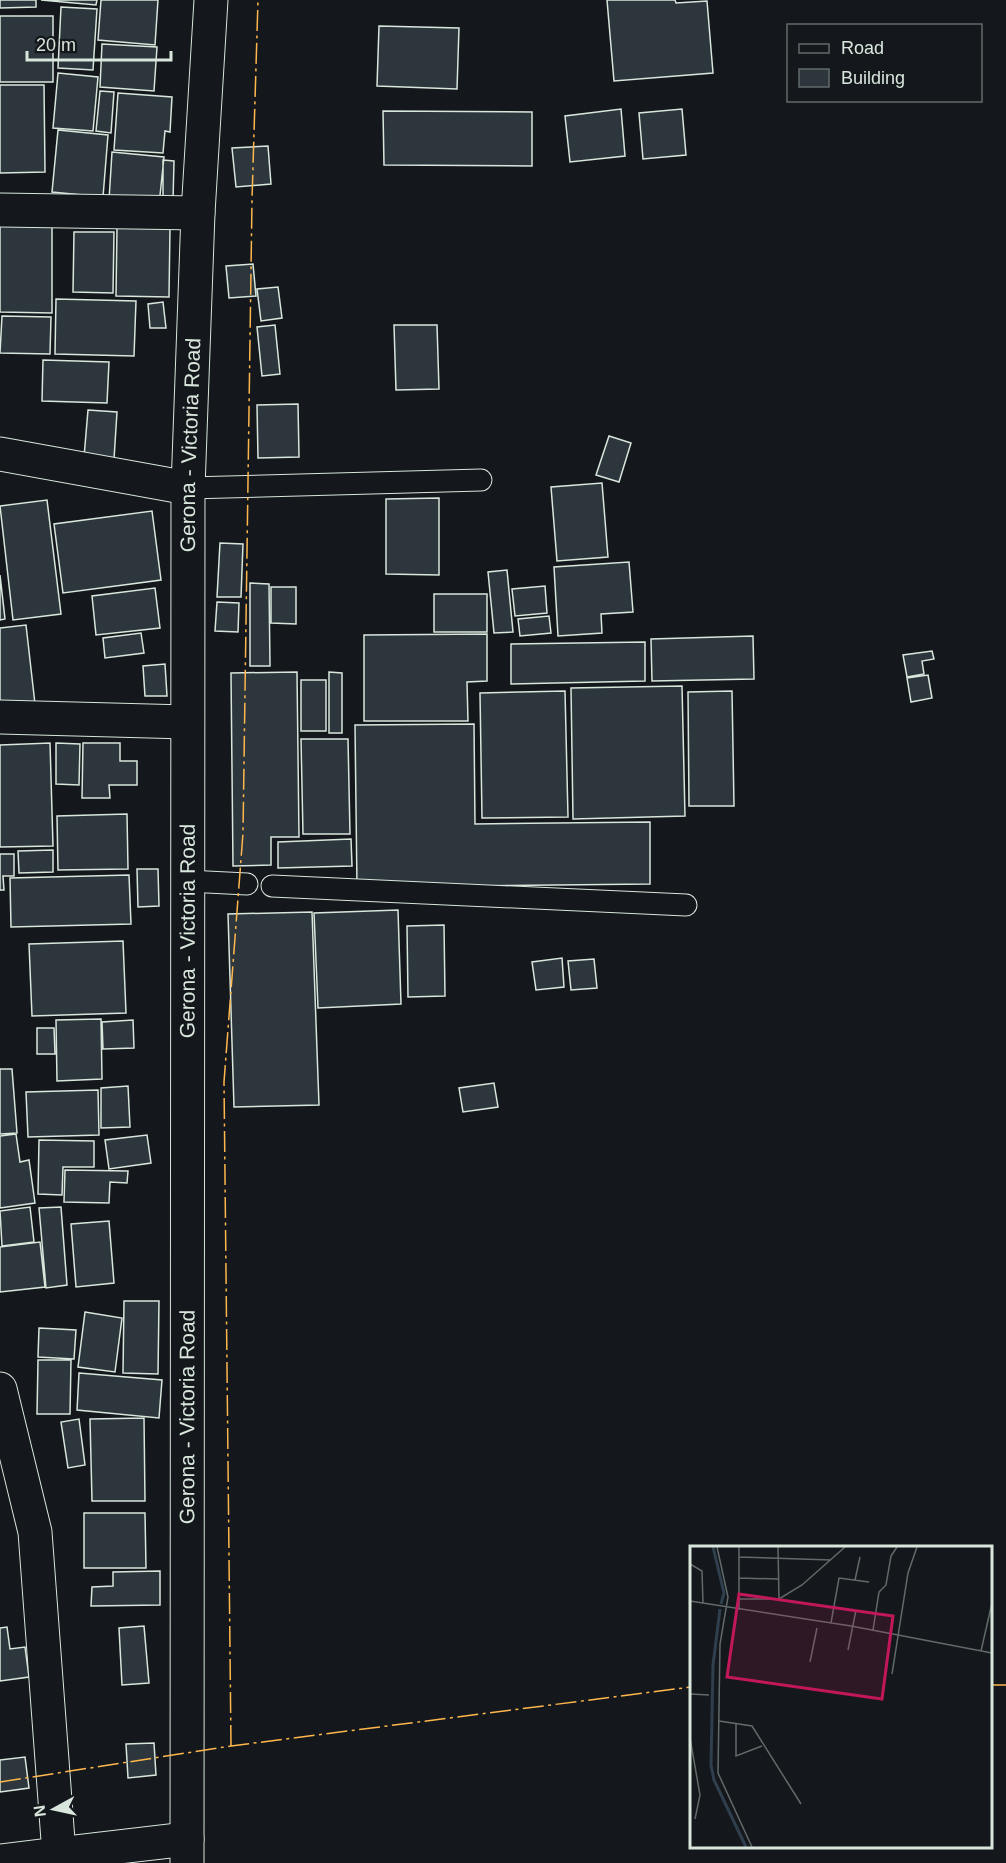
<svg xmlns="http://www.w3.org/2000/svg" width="1006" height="1863" font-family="Arial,sans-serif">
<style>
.building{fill:#2c363c;stroke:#d8e6dc;stroke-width:1.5}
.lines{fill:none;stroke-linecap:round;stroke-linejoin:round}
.service-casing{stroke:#d8e6dc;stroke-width:23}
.minor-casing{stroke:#d8e6dc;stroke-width:35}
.tertiary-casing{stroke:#d8e6dc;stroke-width:35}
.secondary-casing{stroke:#d8e6dc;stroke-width:35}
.service{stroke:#14181c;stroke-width:21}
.minor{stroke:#14181c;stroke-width:33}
.tertiary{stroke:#14181c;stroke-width:33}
.secondary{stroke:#14181c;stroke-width:33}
.power{stroke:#ffb74d;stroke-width:1.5;stroke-dasharray:21 4.5 3 4.5;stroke-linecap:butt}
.labels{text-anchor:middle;stroke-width:4.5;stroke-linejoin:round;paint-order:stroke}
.street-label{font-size:21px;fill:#d8e6dc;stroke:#14181c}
.inset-river{fill:none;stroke:#2f3f4d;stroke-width:3}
.inset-road{fill:none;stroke:#626a69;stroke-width:1.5}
.view{fill:#c2185b;fill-opacity:0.15;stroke:#c2185b;stroke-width:3}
.inset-edge{fill:none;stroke:#d8e6dc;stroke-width:3}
</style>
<rect width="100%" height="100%" fill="#14181c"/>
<path class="building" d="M0 0H36V7L0 8Z
M41 0H97L96 5Z
M101 0H158L155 45 98 40Z
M607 0H675L676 3 707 1 713 73 614 81Z
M61 7 97 9 93 70 58 68Z
M0 16H53V82H0Z
M379 26 459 28 457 89 377 86Z
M102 44 157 47 154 91 100 87Z
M58 73 98 77 93 131 53 128Z
M0 85H44L45 172 0 173Z
M100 91 114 92 111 133 96 131Z
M118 93 172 97 170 132 165 131 163 153 114 150Z
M621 109 625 156 570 162 565 116Z
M682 109 686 155 643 159 639 113Z
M383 111 532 112V166L384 165Z
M58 130 108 135 103 197 52 192Z
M268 146 271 184 236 187 232 148Z
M112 152 164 157 159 205 109 200Z
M163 160 174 161 173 201H163Z
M0 219H52V313L0 312Z
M117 228H170L169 297 116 296Z
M74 232H114L113 293 73 292Z
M253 264 256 296 229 298 226 266Z
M278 287 282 318 261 321 257 289Z
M56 299 136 301 134 356 55 354Z
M163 302 166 328H150L148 304Z
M2 316 51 317 50 354 0 353Z
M275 325 280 374 262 376 257 327Z
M394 325H437L439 389 396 390Z
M43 360 109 362 107 403 42 401Z
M298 404 299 457 258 458 257 405Z
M88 410 117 412 114 459 84 457Z
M609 436 631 443 619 482 596 475Z
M602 483 608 557 557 561 551 487Z
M439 498V575L386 574V499Z
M47 500 61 614 13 620 0 506Z
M152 511 161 580 63 593 54 524Z
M220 543 243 544 241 597H217Z
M629 562 633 612 601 614 602 633 558 636 554 567Z
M507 570 513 632 494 633 488 572Z
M0 575 5 619 0 620Z
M250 583 269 584 270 666H250Z
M545 586 547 613 515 616 512 589Z
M271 587H296V624L271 623Z
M155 588 160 628 96 635 92 596Z
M434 594H487V632H434Z
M217 602 239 603 238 632 215 631Z
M549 616 551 633 520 636 518 619Z
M26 625 35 704 0 708V628Z
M141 633 144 653 105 658 103 638Z
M487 634V681L467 682 468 721H364V635Z
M753 636 754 679 652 681 651 639Z
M645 642V681L511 684V644Z
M932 651 934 659 922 661 924 674 907 677 903 655Z
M165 664 167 696H145L143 666Z
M297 672 299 837H271V865L233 866 231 673Z
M329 672 342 673V733H329Z
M928 675 932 698 911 702 907 678Z
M301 680H326V731H301Z
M682 686 685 816 573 819 571 688Z
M565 691 568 817 482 818 480 693Z
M732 691 734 806H689L688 692Z
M474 724 475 824 650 822V884L357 887 355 725Z
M301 739H348L350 834H303Z
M50 743 53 846 0 847V745Z
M56 743 80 744 79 785 56 784Z
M83 743H120V761H137V785H109L110 798H82Z
M127 814 128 869 58 870 57 816Z
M351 839 352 866 278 868V842Z
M53 850V872L19 873 18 851Z
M0 854H14V876H3L4 890H0Z
M137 869H158L159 906 138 907Z
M129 875 131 924 11 927 10 878Z
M398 910 401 1004 318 1008 314 913Z
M312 912 319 1105 234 1107 228 914Z
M444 925 445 996 408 997 407 926Z
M123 941 126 1013 32 1016 29 944Z
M562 958 564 987 536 990 532 962Z
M594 959 597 988 571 990 568 961Z
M101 1019 102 1079 57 1081 56 1020Z
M133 1020 134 1048 103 1049 102 1022Z
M37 1028H54L55 1054H37Z
M0 1069H12L17 1133 0 1134Z
M494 1083 498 1107 463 1112 459 1088Z
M128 1086 130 1127 101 1128V1088Z
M98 1090 99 1135 28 1137 26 1092Z
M16 1134 20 1162 29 1160 35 1203 0 1208V1136Z
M147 1135 151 1163 109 1169 105 1140Z
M39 1140 94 1141V1167H63L62 1195 38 1194Z
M65 1170 128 1171 127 1183 110 1182 109 1203 64 1202Z
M30 1207 34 1242 2 1246 0 1211Z
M61 1207 67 1285 46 1288 39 1208Z
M109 1221 114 1283 76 1287 71 1224Z
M40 1242 45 1287 0 1292V1247Z
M124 1301H159L158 1374 123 1373Z
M85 1312 122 1318 115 1372 78 1367Z
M39 1328 76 1330 74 1359 38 1357Z
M38 1360H71L70 1414H37Z
M79 1373 162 1380 159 1418 77 1410Z
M144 1418 145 1501H92L90 1419Z
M79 1419 85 1465 68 1468 61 1422Z
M84 1513H145L146 1568H84Z
M160 1571V1605L91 1606 92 1587 113 1586V1572Z
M144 1626 149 1683 122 1685 119 1628Z
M7 1627 10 1649 25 1647 29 1677 0 1681V1628Z
M154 1743 156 1775 128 1778 126 1744Z
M25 1757 29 1788 0 1792V1760Z"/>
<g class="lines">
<g class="service-casing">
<path id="service" d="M188 488 481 480
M187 881 247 884
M272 886 686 905"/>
</g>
<g class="minor-casing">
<path id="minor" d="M0 210 198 213
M0 454 188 488
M0 717 187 722
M0 1861 59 1854"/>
</g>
<g class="tertiary-casing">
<path id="tertiary" d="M0 1389 35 1532 59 1854 187 1839"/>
</g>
<g class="secondary-casing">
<g id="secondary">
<path id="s1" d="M187 1863 188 488 198 213 211 0"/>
</g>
</g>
<use href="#service" class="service"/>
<use href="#minor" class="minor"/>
<use href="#tertiary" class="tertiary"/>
<use href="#secondary" class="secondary"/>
<path class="power" d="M990 1685H1006
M231 1746 224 1082 243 833 252 200 258 0
M0 1782 231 1746 691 1687"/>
</g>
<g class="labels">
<g class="street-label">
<text dy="7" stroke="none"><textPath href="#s1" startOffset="1418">Gerona - Victoria Road</textPath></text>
<text dy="7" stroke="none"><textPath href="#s1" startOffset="932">Gerona - Victoria Road</textPath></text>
<text dy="7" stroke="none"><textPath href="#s1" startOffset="446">Gerona - Victoria Road</textPath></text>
</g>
</g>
<g transform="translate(690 1546)">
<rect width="302" height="302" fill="#14181c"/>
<path class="inset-river" d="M23 1 34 47 31 58M30 63 23 119 21 219 24 234 56 301"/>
<path class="inset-road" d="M27 1 38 51 30 98 28 227 62 301M88 1 89 53M49 11 141 14M0 18 12 25 13 57M49 32 88 33M165 34 170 11M49 53H89L112 39 155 1M0 55 161 80 302 107M49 64V1M141 77 149 32 179 36M183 84 189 46 196 39 201 10 207 1M158 104 166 64M291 105 302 57M120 116 127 82M202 128 218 27 227 1M0 148 19 149M29 175 62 180 111 258M46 177V210L72 200M0 192 10 249 5 273"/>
<path class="view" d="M49 48 203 70 192 153 37 131Z"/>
<rect width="302" height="302" class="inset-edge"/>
</g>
<rect x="787" y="24" width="195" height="78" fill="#14181c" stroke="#626a69" stroke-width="1.5"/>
<rect x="799" y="44" width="30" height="9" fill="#14181c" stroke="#626a69" stroke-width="1.5"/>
<text x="841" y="54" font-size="18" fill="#d8e6dc">Road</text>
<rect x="799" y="69" width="30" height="18" fill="#2c363c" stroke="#626a69" stroke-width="1.5"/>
<text x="841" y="84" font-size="18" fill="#d8e6dc">Building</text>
<g transform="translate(54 1809) rotate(262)" stroke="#14181c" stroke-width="4.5" paint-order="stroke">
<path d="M0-4.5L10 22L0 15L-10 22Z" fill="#d8e6dc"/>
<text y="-9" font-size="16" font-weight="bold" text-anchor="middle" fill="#d8e6dc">N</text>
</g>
<path d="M27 51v9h144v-9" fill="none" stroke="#d8e6dc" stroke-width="3"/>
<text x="36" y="51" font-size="18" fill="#d8e6dc" stroke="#14181c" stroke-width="4.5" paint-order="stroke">20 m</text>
</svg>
